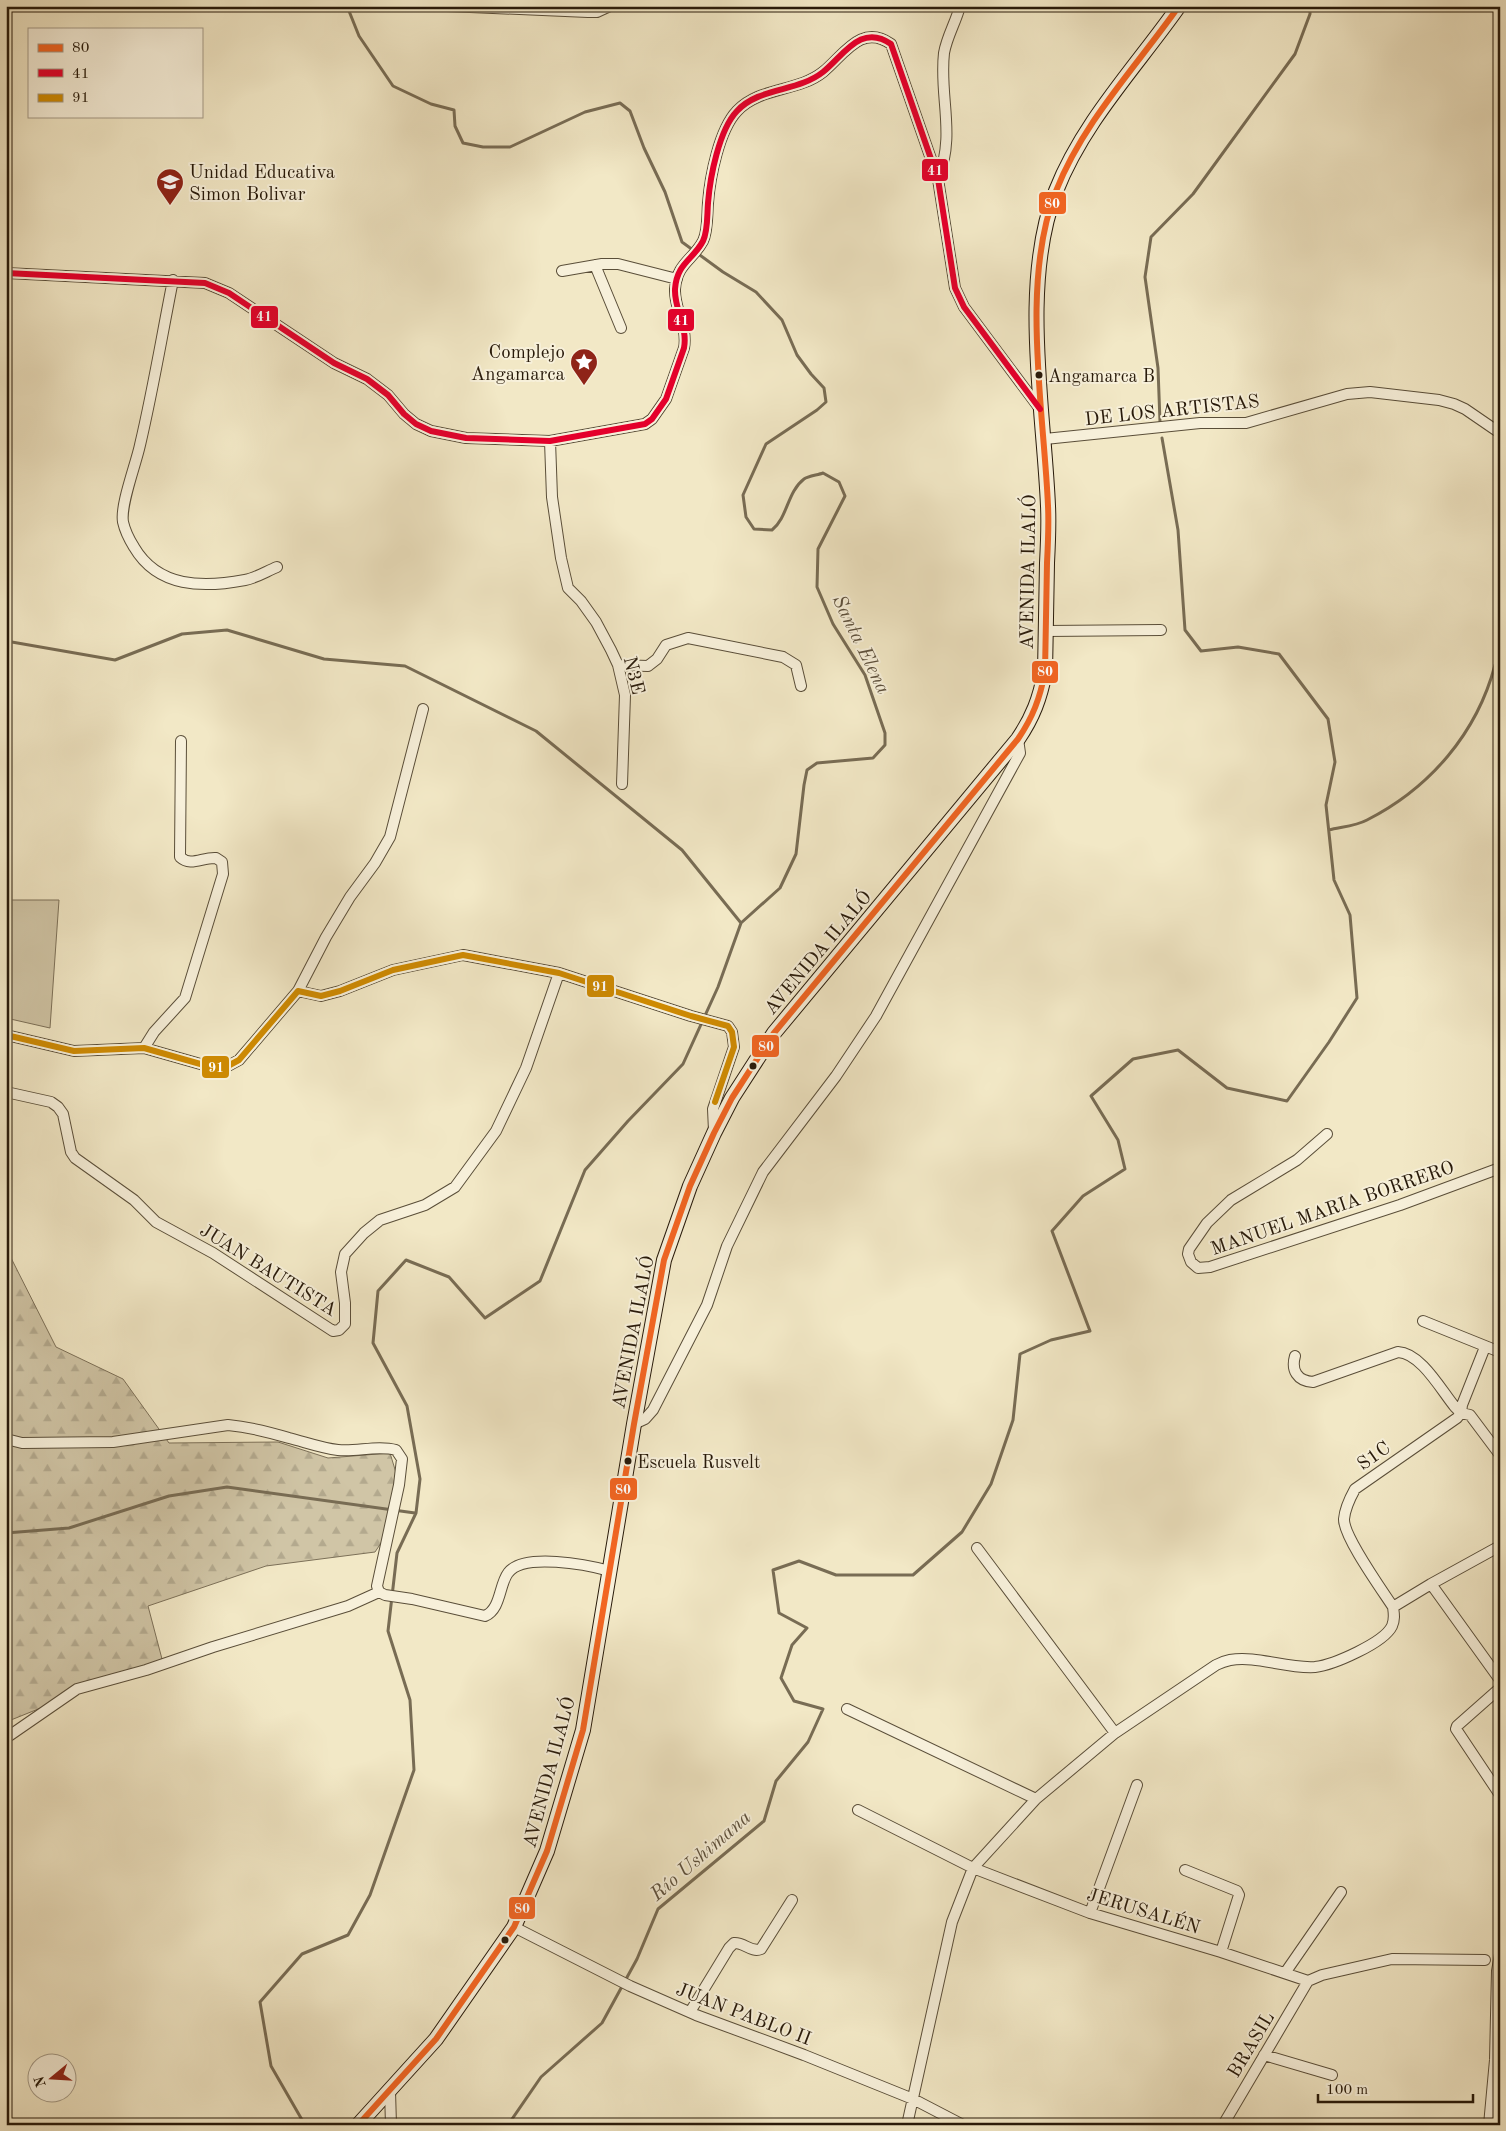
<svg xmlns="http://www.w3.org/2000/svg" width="1506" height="2131" font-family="'Old Standard TT',serif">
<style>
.forest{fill:url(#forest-firs);stroke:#7c7058}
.pitch{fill:#d0c5a6;stroke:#7c7058}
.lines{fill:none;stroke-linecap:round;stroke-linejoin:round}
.stream{stroke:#786c54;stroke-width:3}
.minor-casing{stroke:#5a4e39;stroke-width:12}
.secondary-casing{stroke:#281a0a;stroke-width:16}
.minor{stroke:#f7f0da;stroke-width:10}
.secondary{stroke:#f7f0da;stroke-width:14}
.bus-1-casing{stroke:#f7f0da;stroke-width:10}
.bus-2-casing{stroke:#f7f0da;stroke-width:10}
.bus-3-casing{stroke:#f7f0da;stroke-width:10}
.bus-1{stroke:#f26522;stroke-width:6}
.bus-2{stroke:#e4002b;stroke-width:6}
.bus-3{stroke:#ce8a02;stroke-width:6}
.bus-dot{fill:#281a0a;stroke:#f7f0da;stroke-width:2}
.labels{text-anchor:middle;stroke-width:4;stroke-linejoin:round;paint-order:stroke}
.bus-label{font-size:18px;fill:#281a0a;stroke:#f7f0da;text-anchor:start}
.poi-label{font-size:19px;fill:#281a0a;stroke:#f7f0da;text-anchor:start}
.street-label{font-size:19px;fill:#281a0a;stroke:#f7f0da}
.water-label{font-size:20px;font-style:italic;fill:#5d503c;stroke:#f7f0da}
.line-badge{stroke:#f7f0da;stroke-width:2}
.badge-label{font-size:14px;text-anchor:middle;font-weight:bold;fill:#fff}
</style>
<defs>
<pattern id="forest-firs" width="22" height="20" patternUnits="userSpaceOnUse" patternTransform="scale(1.25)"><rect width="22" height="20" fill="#d0c5a6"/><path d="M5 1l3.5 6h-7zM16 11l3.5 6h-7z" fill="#b3a98e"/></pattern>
</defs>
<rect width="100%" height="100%" fill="#f2e8c6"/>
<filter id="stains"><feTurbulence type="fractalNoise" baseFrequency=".004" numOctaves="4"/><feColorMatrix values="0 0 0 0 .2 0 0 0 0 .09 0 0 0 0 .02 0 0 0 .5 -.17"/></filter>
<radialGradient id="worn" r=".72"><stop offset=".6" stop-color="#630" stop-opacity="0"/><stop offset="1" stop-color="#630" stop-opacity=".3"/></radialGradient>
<path class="forest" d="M6 1248 56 1347 123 1379 169 1443 278 1442 328 1458 390 1453 400 1486 393 1525 375 1552 266 1566 148 1606 162 1659 6 1722Z"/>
<path class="pitch" d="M6 900H59L50 1028 6 1018Z"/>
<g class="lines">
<path class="stream" d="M1160 422 1158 368 1145 277 1151 237 1193 194 1295 54 1310 14V6
M6 641 115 660 182 634 227 630 324 659 405 666 536 731 682 850 741 923
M1329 830C1341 827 1356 826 1367 820 1430 788 1477 733 1495 665L1500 663
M6 1533 69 1528 169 1496 227 1487 415 1513
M305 2125 271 2066 260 2002 302 1954 348 1935 370 1895 414 1770 410 1700 388 1631 397 1553 416 1513 420 1479 407 1406 373 1343 378 1291 406 1260 449 1277 485 1318 540 1281 585 1170 628 1121 683 1064 718 987 741 923 780 888 796 854 804 785 807 770 817 763 873 758 885 745V733L865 675 833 624 817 587 818 549 845 496 839 482 823 473C818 475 808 476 804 479 787 492 788 517 772 530L754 529 746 517 743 495 766 444 817 410 826 402 824 388 811 374 797 355 782 320 756 292 723 272 682 242 665 192 644 148 630 111 620 103 585 112 510 147H483L463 143 455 126 454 110 431 104 393 86 359 36 347 6
M508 2125 541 2077 602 2023 637 1959 658 1909 764 1821 776 1781 808 1742 823 1709 794 1701 781 1678 792 1645 807 1628 779 1613 773 1570 799 1561 836 1575H913L962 1532 991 1484 1013 1420 1020 1354 1051 1340 1090 1331 1052 1231 1083 1196 1125 1169 1118 1140 1091 1096 1133 1059 1178 1050 1227 1088 1287 1101 1329 1042 1357 998 1350 915 1334 880 1326 805 1335 762 1328 719 1279 654 1238 647 1201 651 1185 630 1178 530 1162 438"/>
<g class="minor-casing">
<path id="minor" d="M447 6 588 12H597L610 6
M938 179C956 134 939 97 944 53 947 36 956 22 960 6
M595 265 621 328
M562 271 602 264H618L677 279
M6 273 205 283 229 293 334 363 367 379 388 395 404 414 416 424 431 431 466 438 550 441 645 424 652 419 666 399 684 348C688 327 674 309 675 289 677 263 693 260 703 241 708 231 707 215 708 203 710 177 719 130 737 111 759 87 798 92 823 72 844 55 861 23 891 44L938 179 955 288 964 307 1040 409
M173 280C162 335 153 390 140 445 136 464 120 505 123 522 125 531 129 539 134 547 158 588 203 588 245 580 256 578 267 571 277 567
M1045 439 1200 423H1246L1347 394 1370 392 1439 400 1454 404 1465 409 1500 433
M550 441 552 497 561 558 568 588 581 601 596 622 611 650 618 665 625 695 622 784
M1046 631 1161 630
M618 665 648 666 657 659 666 645 688 638 783 657 796 665 801 686
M298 991 326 937 350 897 375 863 390 837 423 709
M6 1035 74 1051 144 1048 211 1067H226L239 1060 298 991 321 996 340 991 393 970 463 955 559 973 691 1016 728 1026 732 1032 734 1047 713 1109 714 1131
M144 1048 154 1032 185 998 223 874 222 862 216 858C202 857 191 867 180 857L181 741
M6 1092 51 1102 58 1107 63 1114 71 1152 75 1158 134 1200 156 1222 213 1253 333 1331 339 1330 345 1324V1303L341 1272 345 1254 364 1233 380 1220 425 1205 455 1187 496 1131 526 1068 559 973
M1327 1134 1297 1160 1231 1200 1207 1223 1189 1249 1188 1254 1191 1262 1198 1268 1210 1267 1400 1205 1500 1168
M1423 1321 1500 1352
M1295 1356C1291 1370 1297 1381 1313 1382L1398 1352C1421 1353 1441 1390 1455 1407L1461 1413 1470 1415 1500 1455
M634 1424 645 1419 653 1410 707 1305 727 1246 763 1172 836 1076 876 1016 1020 753 1018 739
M6 1439 22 1443 113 1442 228 1425C249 1427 269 1432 289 1438 305 1442 321 1448 338 1450 357 1452 377 1445 396 1450L402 1459 399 1485 377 1586 379 1592 385 1595 412 1599 485 1616C501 1609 499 1585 508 1573 523 1552 588 1565 610 1571
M977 1548 1115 1733
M1431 1584 1500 1546
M1393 1607 1431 1584 1500 1680
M1500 1688 1457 1726 1456 1729 1500 1795
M847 1709 1036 1799
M6 1738 77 1689 146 1670 213 1647 348 1606 379 1592
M858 1810 973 1868 1090 1913 1221 1952 1308 1981
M1185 1870 1237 1891 1239 1895 1221 1952
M1090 1913 1137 1785
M514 1927 630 1986 696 2015 804 2055 913 2099 963 2125
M1285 1973 1341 1892
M1308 1981 1322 1975 1392 1959 1485 1960
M690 2012 729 1948 734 1943C744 1942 751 1953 761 1949L792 1900
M1264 2055 1332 2075
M390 2091 391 2125
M907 2125 952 1922 973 1868 1036 1799 1115 1733 1216 1665C1220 1663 1225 1661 1230 1660 1256 1655 1287 1669 1315 1667 1333 1665 1384 1643 1392 1626 1395 1619 1394 1614 1393 1607 1382 1590 1343 1536 1344 1519 1345 1508 1350 1498 1355 1489L1457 1418 1461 1413 1462 1405 1485 1347
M1223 2125 1308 1981
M1489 2125 1495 2060 1497 1971 1500 1954"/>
</g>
<g class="secondary-casing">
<path id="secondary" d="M358 2125 436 2039 514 1927 547 1851 583 1730 634 1424 664 1260 690 1186 714 1133 732 1098 774 1033 1018 739C1033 717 1040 698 1045 672 1046 636 1046 599 1047 563 1048 544 1049 525 1048 506 1044 410 1020 283 1056 191 1083 122 1136 67 1179 6"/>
</g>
<use href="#minor" class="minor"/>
<use href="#secondary" class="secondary"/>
<g class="bus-1-casing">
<path id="bus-1" d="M358 2125 436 2039 514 1927 547 1851 583 1730 634 1424 664 1260 690 1186 714 1133 732 1098 774 1033 1018 739C1033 717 1040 698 1045 672 1046 636 1046 599 1047 563 1048 544 1049 525 1048 506 1044 410 1020 283 1056 191 1083 122 1136 67 1179 6"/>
</g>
<g class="bus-2-casing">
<path id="bus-2" d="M6 273 205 283 229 293 334 363 367 379 388 395 404 414 416 424 431 431 466 438 550 441 645 424 652 419 666 399 684 348C688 327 674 309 675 289 677 263 693 260 703 241 708 231 707 215 708 203 710 177 719 130 737 111 759 87 798 92 823 72 844 55 861 23 891 44L938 179 955 288 964 307 1040 409"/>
</g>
<g class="bus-3-casing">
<path id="bus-3" d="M6 1035 74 1051 144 1048 211 1067H226L239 1060 298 991 321 996 340 991 393 970 463 955 559 973 691 1016 728 1026 732 1032 734 1047 715 1102"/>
</g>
<use href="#bus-1" class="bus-1"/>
<use href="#bus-2" class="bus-2"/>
<use href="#bus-3" class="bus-3"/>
</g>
<defs>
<g id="school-pin" transform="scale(1.4375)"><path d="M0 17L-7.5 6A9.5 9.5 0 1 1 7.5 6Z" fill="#8f2418" stroke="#f7f0da"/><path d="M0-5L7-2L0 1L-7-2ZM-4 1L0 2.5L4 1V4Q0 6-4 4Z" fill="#fff"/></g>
<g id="sight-pin" transform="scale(1.4375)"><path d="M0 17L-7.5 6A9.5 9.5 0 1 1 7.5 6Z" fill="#8f2418" stroke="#f7f0da"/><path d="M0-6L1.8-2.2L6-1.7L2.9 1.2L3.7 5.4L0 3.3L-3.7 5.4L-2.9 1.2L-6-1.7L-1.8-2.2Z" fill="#fff"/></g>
</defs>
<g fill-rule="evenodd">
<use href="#school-pin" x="170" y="182"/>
<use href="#sight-pin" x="584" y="362"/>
</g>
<g class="bus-dot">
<circle cx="1039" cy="375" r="4.5"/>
<circle cx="753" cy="1066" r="4.5"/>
<circle cx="628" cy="1461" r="4.5"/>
<circle cx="505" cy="1940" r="4.5"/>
</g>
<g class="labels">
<g class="bus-label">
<text x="1048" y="382">Angamarca B</text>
<text x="637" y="1468">Escuela Rusvelt</text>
</g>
<g class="poi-label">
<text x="189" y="178">Unidad Educativa<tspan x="189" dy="22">Simon Bolivar</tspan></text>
<text x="565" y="358" text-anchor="end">Complejo<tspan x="565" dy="22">Angamarca</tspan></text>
</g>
<g class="street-label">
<text transform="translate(1172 409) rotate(-6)" y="7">DE LOS ARTISTAS</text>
<text transform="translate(1027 572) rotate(-89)" y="7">AVENIDA ILALÓ</text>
<text transform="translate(635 675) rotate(76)" y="7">N3E</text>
<text transform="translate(817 952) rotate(-50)" y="7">AVENIDA ILALÓ</text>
<text transform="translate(1332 1207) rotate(-19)" y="7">MANUEL MARIA BORRERO</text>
<text transform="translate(269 1269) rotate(32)" y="7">JUAN BAUTISTA</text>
<text transform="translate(632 1332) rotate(-79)" y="7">AVENIDA ILALÓ</text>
<text transform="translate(1373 1455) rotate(-35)" y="7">S1C</text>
<text transform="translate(548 1772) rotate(-75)" y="7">AVENIDA ILALÓ</text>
<text transform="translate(1144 1910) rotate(17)" y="7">JERUSALÉN</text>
<text transform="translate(744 2013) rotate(21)" y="7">JUAN PABLO II</text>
<text transform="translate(1250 2044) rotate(-59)" y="7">BRASIL</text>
</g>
<g class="water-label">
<text transform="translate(862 644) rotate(64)" y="7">Santa Elena</text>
<text transform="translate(700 1855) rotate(-41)" y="7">Río Ushimana</text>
</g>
</g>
<g class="line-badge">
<rect x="921" y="158" width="28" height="24" rx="5" fill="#e4002b"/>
<rect x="1038" y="191" width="29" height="24" rx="5" fill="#f26522"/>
<rect x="250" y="305" width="29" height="24" rx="5" fill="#e4002b"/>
<rect x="667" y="308" width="28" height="24" rx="5" fill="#e4002b"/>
<rect x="1031" y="660" width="28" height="24" rx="5" fill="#f26522"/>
<rect x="586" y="974" width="29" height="24" rx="5" fill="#ce8a02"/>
<rect x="751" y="1034" width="29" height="24" rx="5" fill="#f26522"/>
<rect x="201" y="1055" width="29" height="24" rx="5" fill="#ce8a02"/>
<rect x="609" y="1477" width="29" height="24" rx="5" fill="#f26522"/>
<rect x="508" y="1896" width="28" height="24" rx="5" fill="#f26522"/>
</g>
<g class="badge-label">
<text x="935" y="175">41</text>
<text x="1052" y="208">80</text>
<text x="264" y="321">41</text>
<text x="681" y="325">41</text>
<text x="1045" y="676">80</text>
<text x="600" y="991">91</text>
<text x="766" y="1051">80</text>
<text x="216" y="1072">91</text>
<text x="623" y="1494">80</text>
<text x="522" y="1913">80</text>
</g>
<rect width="1506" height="2131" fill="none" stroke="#f2e8c6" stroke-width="25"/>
<rect x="8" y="8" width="1491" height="2116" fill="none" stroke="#281a0a" stroke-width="2.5"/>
<rect x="12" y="12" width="1481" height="2106" fill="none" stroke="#281a0a"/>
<rect x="28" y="28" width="175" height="90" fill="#f7f0da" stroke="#a49a87"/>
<rect x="38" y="44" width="25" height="8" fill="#f26522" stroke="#a49a87"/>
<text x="72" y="52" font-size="15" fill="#281a0a">80</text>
<rect x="38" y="69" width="25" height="8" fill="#e4002b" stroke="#a49a87"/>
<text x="72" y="78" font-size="15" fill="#281a0a">41</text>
<rect x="38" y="94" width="25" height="8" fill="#ce8a02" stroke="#a49a87"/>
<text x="72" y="102" font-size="15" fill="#281a0a">91</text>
<g transform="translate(52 2078) rotate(252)"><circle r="24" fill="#f7f0da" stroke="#a49a87"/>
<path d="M0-4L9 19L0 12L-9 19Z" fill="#8f2418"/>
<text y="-8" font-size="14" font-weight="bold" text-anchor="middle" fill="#281a0a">N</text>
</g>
<path d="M1318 2094v8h155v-8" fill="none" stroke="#281a0a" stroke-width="2.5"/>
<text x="1326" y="2094" font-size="15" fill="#281a0a" stroke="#f7f0da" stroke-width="4" paint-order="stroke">100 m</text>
<rect width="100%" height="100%" filter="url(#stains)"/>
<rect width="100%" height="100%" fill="url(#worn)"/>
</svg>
